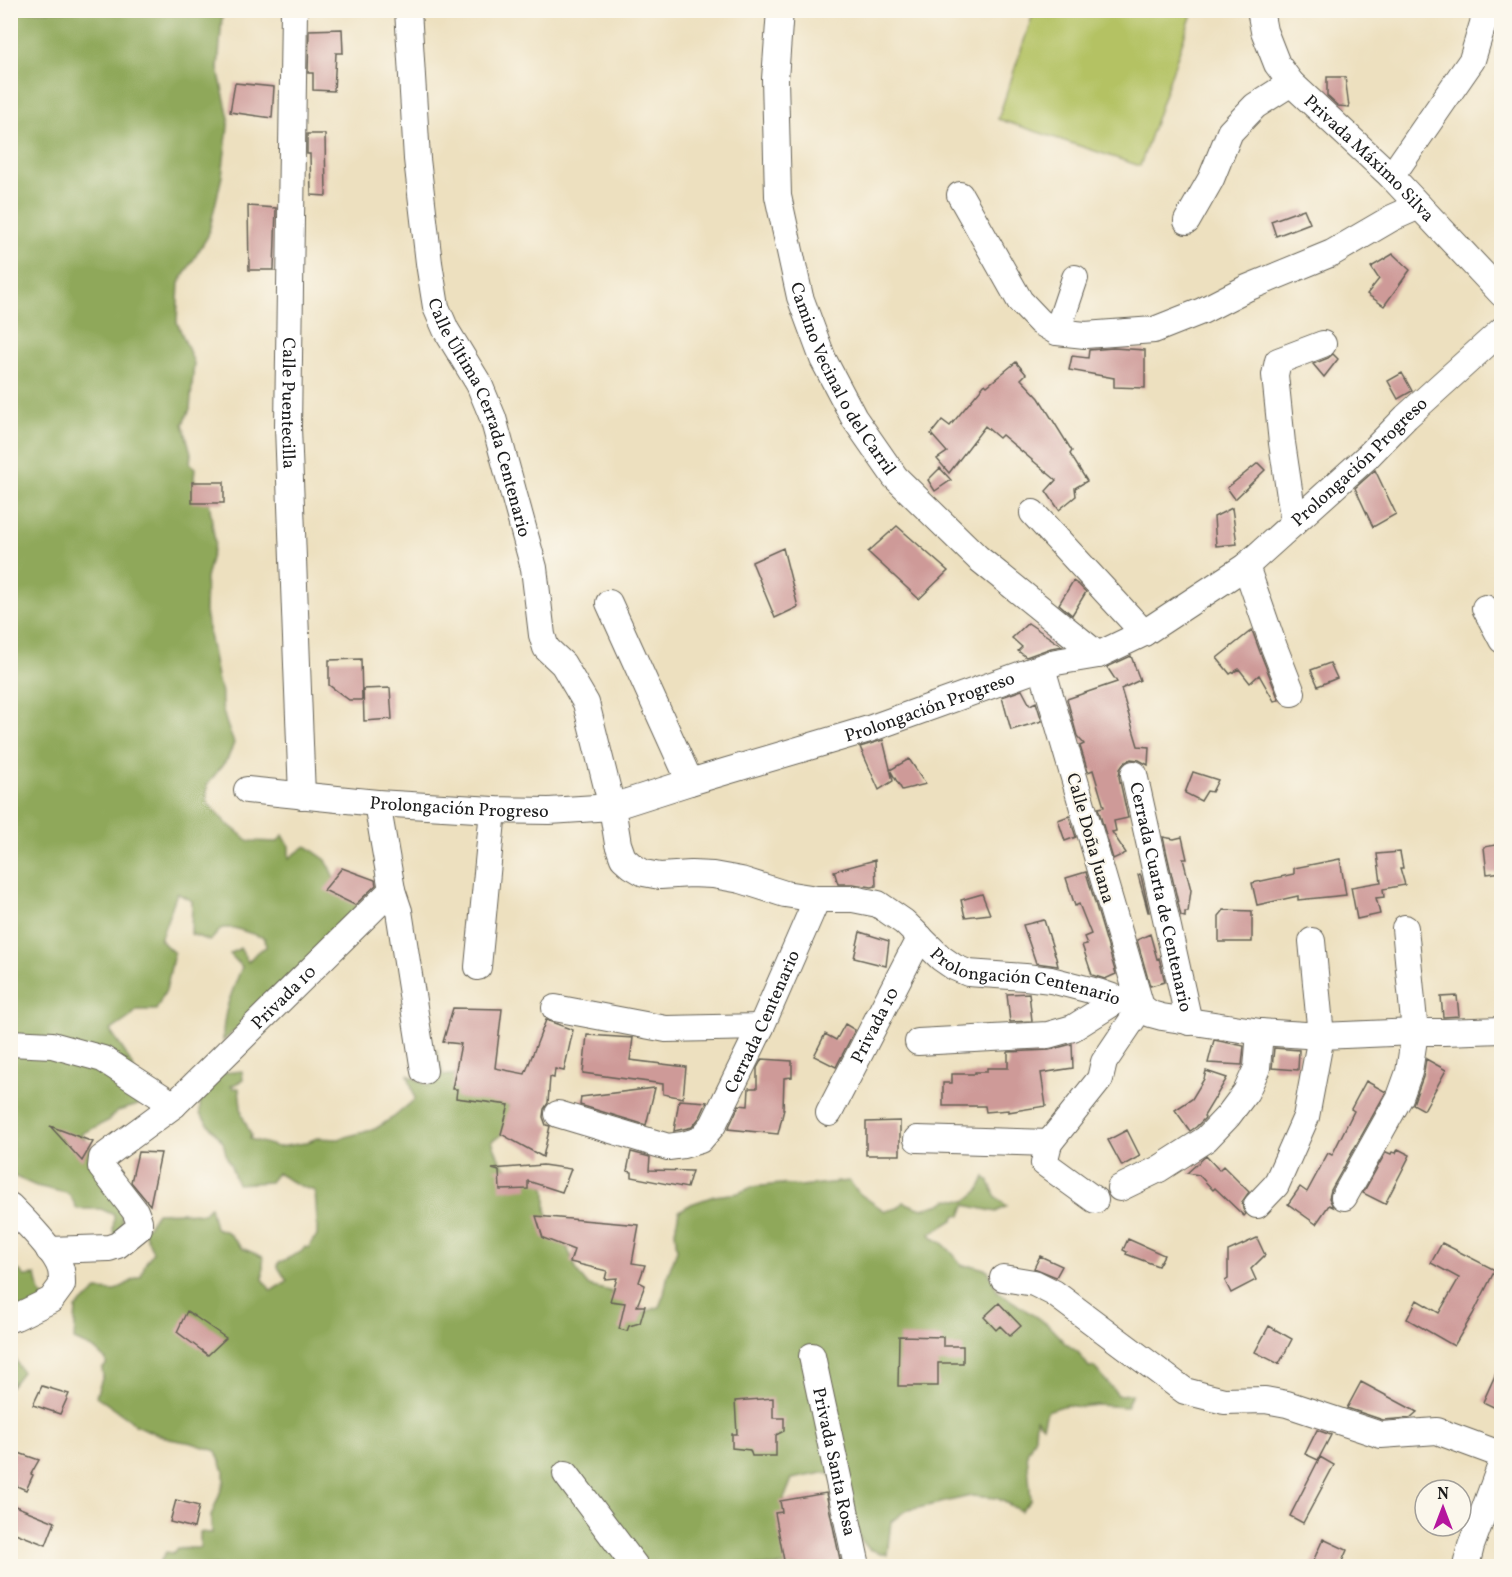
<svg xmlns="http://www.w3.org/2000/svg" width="1512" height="1577" font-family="Vollkorn,serif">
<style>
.green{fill:#b4c264;stroke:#686f40;stroke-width:1.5}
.forest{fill:#8fa85a;stroke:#56623b;stroke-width:1.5}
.building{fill:#ce9a98}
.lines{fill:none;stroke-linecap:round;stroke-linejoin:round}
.minor-casing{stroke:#656155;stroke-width:28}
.minor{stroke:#fff;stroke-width:26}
.labels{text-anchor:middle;stroke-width:4.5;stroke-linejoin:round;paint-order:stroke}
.street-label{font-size:18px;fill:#1c1c1c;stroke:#fbf7ec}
</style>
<rect width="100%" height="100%" fill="#fbf7ec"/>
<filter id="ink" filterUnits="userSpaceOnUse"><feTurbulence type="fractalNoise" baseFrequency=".0167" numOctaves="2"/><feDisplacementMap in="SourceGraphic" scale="12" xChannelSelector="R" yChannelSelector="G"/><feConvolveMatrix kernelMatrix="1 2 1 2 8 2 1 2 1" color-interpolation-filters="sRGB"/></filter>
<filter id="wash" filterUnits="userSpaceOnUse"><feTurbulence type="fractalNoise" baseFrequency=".008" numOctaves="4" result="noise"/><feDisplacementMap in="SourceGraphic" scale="24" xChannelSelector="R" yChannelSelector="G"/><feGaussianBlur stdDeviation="1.35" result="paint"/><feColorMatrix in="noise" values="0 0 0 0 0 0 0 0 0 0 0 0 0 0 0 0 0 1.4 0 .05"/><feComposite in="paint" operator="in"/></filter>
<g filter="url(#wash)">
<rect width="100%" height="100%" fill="#ede0bf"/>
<path class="green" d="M1034 11H1193L1140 166 998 119Z"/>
<path class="forest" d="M11 11H225L222 17 218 69 229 118 222 176 208 236 179 283 177 322 194 363 190 409 183 424 191 453 190 464 195 468 194 479 209 501 215 543 206 578 205 612 218 682C224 694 221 694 222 705 224 718 229 731 234 743L228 758 207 785V802L225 822 249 841 277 842 283 835 289 846V858L306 846 326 860 339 889 367 914 223 1041C222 1014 232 991 242 967L230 954 240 948 248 962 257 952 266 947 265 938 234 928H222L210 941 191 934 192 901 177 893 160 940 174 953 166 990 156 1010H137L129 1018 110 1031 126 1054 145 1092 138 1105 118 1111 108 1121 81 1134 94 1150 122 1209V1241L113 1232 114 1215 101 1209H77L71 1197 66 1193 36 1186 11 1175Z
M437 1050 443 1075H460L504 1098 518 1125 492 1141C504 1174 505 1169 537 1175L546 1190V1209L551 1226 567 1247 578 1273 589 1286 610 1291 641 1313 659 1307 664 1294 668 1274 677 1250 675 1231 679 1211 691 1204 714 1196 738 1193 752 1187 781 1184 800 1186 849 1181 860 1194 885 1211 898 1208 903 1202 922 1209 941 1204 949 1199 966 1201 979 1190 985 1177 989 1182 996 1197 1007 1206 996 1212 965 1205 961 1216 956 1215 953 1220 930 1234C934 1240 937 1240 942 1243 950 1249 956 1258 963 1266H974L988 1270 998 1292 1047 1324 1065 1343 1078 1352 1089 1367H1094L1118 1395 1132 1394 1126 1407 1097 1405 1080 1407 1066 1405 1047 1411 1043 1426 1036 1419 1035 1437 1027 1453 1031 1500 1021 1511 997 1498 971 1496 905 1511 891 1522 887 1555 869 1549 861 1540 830 1474 823 1473 792 1479 784 1499 786 1514 799 1553 800 1566H162L160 1561 166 1552 173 1553 177 1548H200V1532L212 1533 211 1516 224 1482V1471L216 1451 192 1443 169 1439 135 1425 130 1420 96 1396 103 1376 102 1369 106 1365V1360L94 1349 74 1340 76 1308 97 1290 114 1291 141 1276 145 1264 153 1252 143 1229 149 1225 157 1213 182 1212 203 1214 210 1206 215 1228 227 1232 242 1248 263 1257V1279L271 1291 287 1281 278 1267V1263L301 1252 305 1247 309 1248 313 1240 317 1236V1220L315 1191C300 1187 290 1181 277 1173L270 1182 237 1184 231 1166 227 1158 223 1142 200 1114V1100L192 1086 222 1073 242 1071 243 1080 231 1086 234 1088H239L242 1115 251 1135 250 1139 278 1147 305 1143 317 1138 338 1139 375 1129 394 1117 415 1099 408 1075 429 1086 431 1070 424 1058Z
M11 1268 20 1271 24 1276 36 1275 40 1293 59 1309 55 1319 38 1318 32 1331 13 1330 12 1334 17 1346 11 1351 22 1372 11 1386Z"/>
<g id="blocks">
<path class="building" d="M342 29 343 53H336L334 91 313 90V73H308L309 30Z
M1327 77H1345L1349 107 1338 106 1327 96Z
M235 83 274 87 272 118 230 112Z
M307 134H325L326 196 311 195 310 154H307Z
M248 206 276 208 274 270H249Z
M1304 209 1310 223 1276 236 1271 221Z
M1393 254 1410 270 1384 306 1367 294 1379 279 1371 267Z
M1113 348 1145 350V388L1114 387V378L1069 370 1072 356 1088 358 1089 350Z
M1333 354 1338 359 1324 377 1313 364 1328 358Z
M1016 362 1026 374 1021 379 1039 398 1072 451 1070 454 1087 481 1075 488 1076 496 1059 510 1046 491 1056 480 1002 435 999 438 985 426 949 473 937 459 947 452 931 434 942 420 950 426 985 384 987 386Z
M1402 373 1412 391 1398 399 1388 381Z
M1258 463 1265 470 1235 499 1227 488Z
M940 468 951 480 935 491 928 480Z
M1375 470 1396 514 1373 527 1355 488Z
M192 482H224V503H192Z
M1232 508 1237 544 1216 546 1214 517Z
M897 526 948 571 919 599 868 552Z
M783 548 798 607 775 618 752 562Z
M1073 581 1079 585 1086 592 1072 615 1059 604Z
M1028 623 1062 646 1051 648 1026 657 1018 651 1022 647 1012 638Z
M1252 630 1260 652 1279 700 1274 701 1259 675 1250 683 1239 669 1230 674 1217 658Z
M1131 656 1140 680 1121 689 1138 746 1149 747 1148 765 1139 760 1131 759 1124 763 1120 769 1119 777 1128 818 1114 821 1116 831 1112 832 1126 853 1113 859 1098 808 1104 807 1093 770 1088 772 1080 746 1084 744 1077 736 1067 699 1117 682 1107 667Z
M361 659 362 700H349L329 685V660Z
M1330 663 1337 678 1318 686 1311 670Z
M390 688 392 719 364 721 363 689Z
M1022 690 1030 705 1036 702 1042 721 1011 730 1002 697Z
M883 740 893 781 879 790 860 747Z
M909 759 926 784 902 790 890 770Z
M1193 772 1218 780 1212 792 1207 791 1201 801 1185 793Z
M1069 816 1076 837 1065 841 1058 820Z
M1163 837 1174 839 1182 837 1187 859H1183L1191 890 1188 912H1185V917L1181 916Z
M1502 844V872L1487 874 1484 847Z
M1400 852 1403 868H1400L1405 885 1383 889 1384 897 1376 898 1380 914 1357 919 1351 887 1381 882 1377 854Z
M1340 859 1346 895 1298 900V896L1257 905 1252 883 1294 874V868Z
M875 860 876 886 872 887 853 884H838L834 871Z
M342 868 375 880 376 885 355 905 324 890Z
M1086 872 1116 974 1105 979 1092 975 1082 945 1087 944 1084 937 1091 934 1079 904 1075 906 1066 878Z
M1140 874 1141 876 1149 912H1148L1138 875Z
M982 894 990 914 965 917 961 900Z
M1224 910 1252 911V942H1219V916Z
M1044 920 1056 958 1058 966 1036 963 1023 925Z
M860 932 889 941 886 966 854 958Z
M1150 934 1157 959 1159 958 1165 982 1150 986 1137 940Z
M1029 993 1032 1021 1010 1022 1007 994Z
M1457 996 1459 1016 1443 1017 1441 997Z
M453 1008 502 1009 495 1068 525 1074 546 1020 573 1030 564 1071 555 1069 554 1078 550 1077 548 1103 544 1109 543 1117 546 1125 550 1126 543 1157 501 1134 509 1105 456 1098 457 1089H452L461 1044 443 1042Z
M845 1024 855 1030 836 1067 814 1056 825 1034 836 1040Z
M587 1035 633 1038 630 1060 686 1067 683 1098 663 1094V1084L583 1073Z
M1214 1040 1244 1046 1242 1065 1208 1063Z
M1072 1044 1073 1068 1041 1073 1046 1106 1008 1112V1110L986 1112 985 1106H943V1083H952V1074H975V1072H987V1068H1008V1052L1049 1050Z
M1274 1048 1299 1050 1298 1070 1272 1068Z
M762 1059 792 1061V1077L784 1078 783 1109H784L778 1134 728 1129 739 1105 748 1106 749 1088H757V1068Z
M1426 1059 1446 1070 1424 1110 1413 1104 1423 1077Z
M1206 1071 1227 1078 1204 1116 1205 1118 1196 1127 1190 1131 1175 1110 1192 1099 1204 1079Z
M1366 1081 1386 1092 1331 1190 1329 1198 1333 1207 1329 1205 1316 1224 1288 1204 1300 1187 1307 1192 1328 1153 1332 1155 1354 1111 1351 1109Z
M655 1088 646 1125 580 1105 581 1097Z
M679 1100 707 1102 700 1117 692 1127 674 1131Z
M900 1121V1155H866V1122Z
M50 1126 93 1142 82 1161Z
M1127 1130 1140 1156 1122 1166 1108 1140Z
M1398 1149 1410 1155 1385 1204 1363 1193 1386 1152 1391 1154 1392 1152 1396 1153Z
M138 1152 161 1153 150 1205 131 1182Z
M631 1152 650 1157 649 1170 692 1171 687 1188 632 1177V1172L627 1171Z
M1206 1156 1219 1170 1223 1166 1249 1192 1242 1202 1243 1209 1246 1214 1244 1216 1215 1188 1213 1190 1199 1175 1187 1173Z
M543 1165 571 1169 562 1192 528 1181V1189L500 1190 499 1171 492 1169Z
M536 1216 639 1225 632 1263 645 1265 639 1282 645 1285 637 1306H645L640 1323 629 1326 627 1331 619 1329 625 1303 610 1301 617 1278 605 1279 607 1271 570 1262 574 1250 543 1238Z
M1257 1238 1265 1255 1251 1269 1256 1280 1231 1293 1225 1281 1228 1279V1251Z
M1128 1239 1164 1255 1158 1266 1126 1254 1127 1252 1123 1250Z
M1442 1243 1495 1270 1473 1314 1454 1346 1407 1319 1417 1300 1439 1313 1459 1278 1431 1263Z
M1040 1256 1062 1266 1056 1277 1034 1268Z
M999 1303 1021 1326 1010 1336 1000 1326 996 1330 984 1317Z
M187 1311 226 1338 208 1355 177 1332Z
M1269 1326 1292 1339 1279 1364 1255 1352Z
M899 1336 943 1337V1346H963V1363H938V1386H898Z
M1502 1360V1411L1483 1402Z
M1361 1382 1417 1412 1410 1418 1383 1420 1347 1408Z
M42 1386 69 1394 60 1414 33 1405Z
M773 1398V1418H784V1431L776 1435V1456H752L750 1450 732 1448V1434H737L735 1401Z
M1317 1430 1331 1435 1318 1460 1305 1454Z
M10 1450 39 1460 31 1474 33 1475 26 1490 10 1483Z
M1320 1457 1334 1465 1303 1523 1290 1516Z
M826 1493 841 1564 830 1566H785L775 1513 782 1512 780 1501Z
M176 1500 199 1506 194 1528 170 1522Z
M10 1504 55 1522 46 1545 10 1531Z
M1323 1539 1347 1550 1340 1566H1311Z"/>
</g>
</g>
<g filter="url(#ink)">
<use href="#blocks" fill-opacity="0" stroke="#656155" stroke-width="1.5"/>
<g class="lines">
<g class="minor-casing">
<g id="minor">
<path id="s1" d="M294 10 288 427 302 796"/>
<path id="s2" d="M408 10 417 159 429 263 436 307 446 330 479 384 493 418 534 568 542 635 546 648 563 664 586 703 612 807 618 844 623 858 632 866 644 873 660 876 691 874 713 875 741 880 785 894 817 899H853L878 904 904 922 941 958 954 967 968 973 1025 977 1051 980 1098 992 1141 1007 1151 1014 1162 1017 1260 1032 1321 1036 1415 1032H1444L1502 1030"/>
<path id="s3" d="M780 10 775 79 778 196 800 297 823 359 854 418 895 477 978 558 1098 655"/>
<path id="s4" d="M1260 10 1264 31 1277 64 1291 83 1391 176 1502 294"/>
<path d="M1391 176 1400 164 1472 60 1487 10"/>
<path d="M960 195 1020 301 1040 322 1057 332 1085 335 1154 330 1202 311 1247 288 1332 253 1392 218 1419 206"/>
<path d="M1187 221 1211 179 1230 132 1255 106 1291 83"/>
<path d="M1057 332 1075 278"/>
<path d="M1033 513 1144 633"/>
<path d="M1294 523 1282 443 1275 375 1278 361 1323 344"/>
<path d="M1246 566 1274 647 1292 693"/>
<path d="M609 603 690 782"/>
<path d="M1485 608 1502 640"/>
<path id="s5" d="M1134 774 1189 1022"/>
<path id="s6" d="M247 790 377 803 493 810 549 811 612 807 690 782 869 729 1056 662 1098 655 1144 633 1246 566 1367 457 1406 417 1502 330"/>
<path d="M377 803 392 890 399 911 424 1071"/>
<path d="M478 967 493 810"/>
<path d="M555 1008 666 1029 761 1027"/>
<path d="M918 1042 1048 1035 1073 1028 1119 999"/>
<path d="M10 1043 52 1045 103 1059 174 1105"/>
<path id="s7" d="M829 1113 920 937"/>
<path id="s8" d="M558 1114 668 1147 683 1145 700 1140 713 1125 761 1027 817 899"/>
<path d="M917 1139 1049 1143 1100 1079 1104 1062 1141 1007 1042 668"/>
<path d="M1049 1143 1044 1163 1095 1200"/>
<path d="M1120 1188 1159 1169 1206 1139 1228 1116 1246 1092 1257 1068 1260 1032"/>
<path d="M1344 1197 1400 1097 1409 1072 1415 1032 1405 928"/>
<path d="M1257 1205 1276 1185 1306 1117 1321 1036 1312 941"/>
<path d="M10 1206C23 1219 57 1253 61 1270 62 1275 62 1280 62 1285L51 1300 16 1317 10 1319"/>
<path id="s9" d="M49 1250 109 1248 118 1245 139 1228V1221L135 1211 101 1167 102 1158 174 1105 392 890"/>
<path d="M1003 1278 1034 1283 1054 1293 1185 1391 1224 1401 1265 1400 1287 1404 1381 1435 1437 1431 1502 1455"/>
<path id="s10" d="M812 1356 857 1566"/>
<path d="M566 1474 635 1566"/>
<path d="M1466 1566 1471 1546 1502 1462"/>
</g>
</g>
<use href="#minor" class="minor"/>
</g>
</g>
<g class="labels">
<g class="street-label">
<text dy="6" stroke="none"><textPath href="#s4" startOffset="189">Privada Máximo Silva</textPath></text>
<text dy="6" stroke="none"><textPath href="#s3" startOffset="382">Camino Vecinal o del Carril</textPath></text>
<text dy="6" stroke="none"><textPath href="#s1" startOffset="393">Calle Puentecilla</textPath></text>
<text dy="6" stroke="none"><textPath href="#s2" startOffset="418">Calle Última Cerrada Centenario</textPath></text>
<text dy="6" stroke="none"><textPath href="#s6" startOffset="1203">Prolongación Progreso</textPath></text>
<text dy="6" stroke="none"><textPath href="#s6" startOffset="699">Prolongación Progreso</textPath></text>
<text dy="6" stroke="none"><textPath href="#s6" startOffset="213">Prolongación Progreso</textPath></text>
<text transform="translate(1091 838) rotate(74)" y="6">Calle Doña Juana</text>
<text dy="6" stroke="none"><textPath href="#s5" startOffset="126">Cerrada Cuarta de Centenario</textPath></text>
<text dy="6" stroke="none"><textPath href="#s2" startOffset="1323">Prolongación Centenario</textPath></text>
<text dy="6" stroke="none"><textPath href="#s9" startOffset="422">Privada 10</textPath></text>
<text dy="6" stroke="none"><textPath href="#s8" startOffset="282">Cerrada Centenario</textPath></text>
<text dy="6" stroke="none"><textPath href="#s7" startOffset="99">Privada 10</textPath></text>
<text dy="6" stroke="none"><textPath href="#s10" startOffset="108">Privada Santa Rosa</textPath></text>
</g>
</g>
<rect width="1512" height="1577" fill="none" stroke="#fbf7ec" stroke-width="36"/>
<g transform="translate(1443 1508)"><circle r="28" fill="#fbf7ec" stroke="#a29f99" stroke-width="1.5"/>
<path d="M0-4.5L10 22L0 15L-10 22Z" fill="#b5179e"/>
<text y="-9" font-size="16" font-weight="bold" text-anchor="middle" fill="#1c1c1c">N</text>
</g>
</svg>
